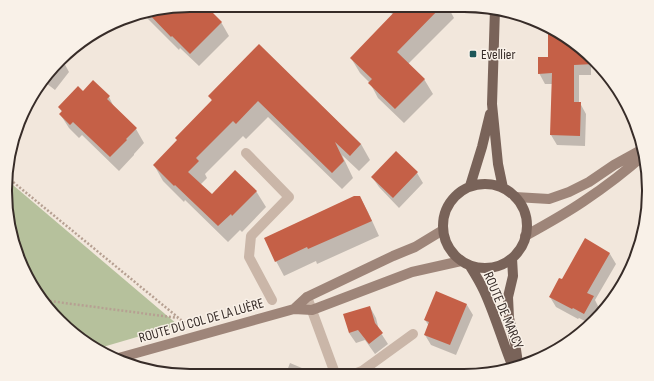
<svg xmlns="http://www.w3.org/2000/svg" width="654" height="381" font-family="'Sofia Sans Condensed',sans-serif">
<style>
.green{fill:#b6c19c}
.shadow{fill:#0003}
.building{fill:#c56047}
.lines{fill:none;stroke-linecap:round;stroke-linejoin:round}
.path{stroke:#b6a092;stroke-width:2.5;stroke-dasharray:2 2;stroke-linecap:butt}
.lane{stroke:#cab6a8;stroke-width:10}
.street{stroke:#cab6a8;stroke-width:10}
.secondary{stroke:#9e8579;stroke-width:10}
.primary{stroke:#796359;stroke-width:10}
.poi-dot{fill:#1e5758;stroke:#f9f1e8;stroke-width:1.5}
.labels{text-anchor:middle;stroke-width:3;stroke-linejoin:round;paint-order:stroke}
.poi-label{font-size:14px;fill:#372c28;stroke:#f9f1e8;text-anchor:start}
.street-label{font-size:14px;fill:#372c28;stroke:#f9f1e8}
.rim{fill:none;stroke:#372c28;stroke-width:2}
</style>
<rect width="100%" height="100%" fill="#f2e7dc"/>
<path class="green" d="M7 180 178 325 96 349 87 345 43 303 15 250 5 190Z"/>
<path class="shadow" d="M190 5H207L205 7 221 22 229 36 199 66 180 48 179 50 142 13Z
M384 5H447L454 18 408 64 424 79 433 94 404 123 378 98 370 83 360 73 351 58 393 15Z
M549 28 567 36 591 61V75H579V103H580L586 114 585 146 557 145 551 135 552 84H545L539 73 549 58Z
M259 45 361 144 370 160 359 171 342 155 353 178 342 189 268 117 246 139 243 136 205 174 207 178 200 185 212 196 256 191 266 207 242 232 240 230 228 242 185 200 184 202 163 181 154 165 178 141 212 101 210 96Z
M62 59 69 72 55 90 42 80Z
M83 92 109 97 115 109 136 129 144 143 134 154V155L119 171 82 135 79 138 69 128 60 114 62 112 59 107Z
M417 173 423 183 399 208 379 187 372 177Z
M360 197 368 212 379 236 317 264 316 261 284 276 276 261Z
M586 240 610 254 616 264 595 300 599 308 595 315 587 322 579 318 578 319 556 307 550 297 562 280Z
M467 305 473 315 456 355 431 345 425 335 429 326 425 320Z
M370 307 376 318 379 330 388 344 375 354 365 340 356 343 349 333Z
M290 363 309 371 311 376H285Z"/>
<path class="building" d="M190 5H205L222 22 190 54 172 36 171 37 147 12Z
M401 5H443L397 52 425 79 395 109 368 83 372 79 350 58Z
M548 34H562L567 36 594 64 574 65V102H581L580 136 550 135 552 73 538 74V57H548Z
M259 44 361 144 350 156 335 142 344 161 332 173 258 101 236 124 233 121 196 158 199 161 188 172 212 194 235 170 257 191 232 216 231 214 218 226 175 185 174 186 153 165 177 140 175 138 212 100 208 96Z
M93 80 110 96 107 99 137 128 126 139 127 140 110 157 73 122 70 125 59 114 62 111 58 107 78 86 83 91Z
M396 151 418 172 393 198 371 177Z
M354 196H360L372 221 308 249 307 247 275 262 264 238Z
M585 238 610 253 587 293 594 296 584 314 573 308 572 309 549 297 559 278 562 279Z
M436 291 467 304 450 345 424 335 429 322 424 320Z
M370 306 375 323 383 333 369 344 358 330 349 333 343 314Z"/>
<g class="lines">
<path class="path" d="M7 177 186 324
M42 300 178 318"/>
<path class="lane" d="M307 297 336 376
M349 376 362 371 413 334"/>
<path class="street" d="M246 153 289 197 251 236 249 257 272 300"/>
<path class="secondary" d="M515 197 549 199 569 192 589 182 614 165 643 149
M525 236C545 225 565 214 584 201 605 187 626 171 645 154
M294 309 307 297 393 256 415 247 443 230
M115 359 294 309 312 310 412 272 461 261"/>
<path class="primary" d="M495 9 492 104 498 164 503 188
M443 226a42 42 0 1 1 84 0a42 42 0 1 1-84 0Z
M470 186 482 147 490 114
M512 258 513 276 508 297 509 318 515 343 518 363
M470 266C475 274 480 282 484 291 495 315 502 340 512 365"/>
</g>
<rect class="poi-dot" x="469" y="50" width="8" height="8" rx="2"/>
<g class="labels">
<g class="poi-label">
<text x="481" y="59">Evellier</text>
</g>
<g class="street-label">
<text transform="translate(504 310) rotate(67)" y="5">ROUTE DE MARCY</text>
<text transform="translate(201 320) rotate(-16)" y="5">ROUTE DU COL DE LA LUÈRE</text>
</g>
</g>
<path d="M0 0H654V381H0ZM190 12H464A178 178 0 0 1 642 190V191A178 178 0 0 1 464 369H190A178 178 0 0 1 12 191V190A178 178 0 0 1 190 12Z" fill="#f9f1e8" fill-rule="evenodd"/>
<path class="rim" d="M190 12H464A178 178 0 0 1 642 190V191A178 178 0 0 1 464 369H190A178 178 0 0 1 12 191V190A178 178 0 0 1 190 12Z"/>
</svg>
